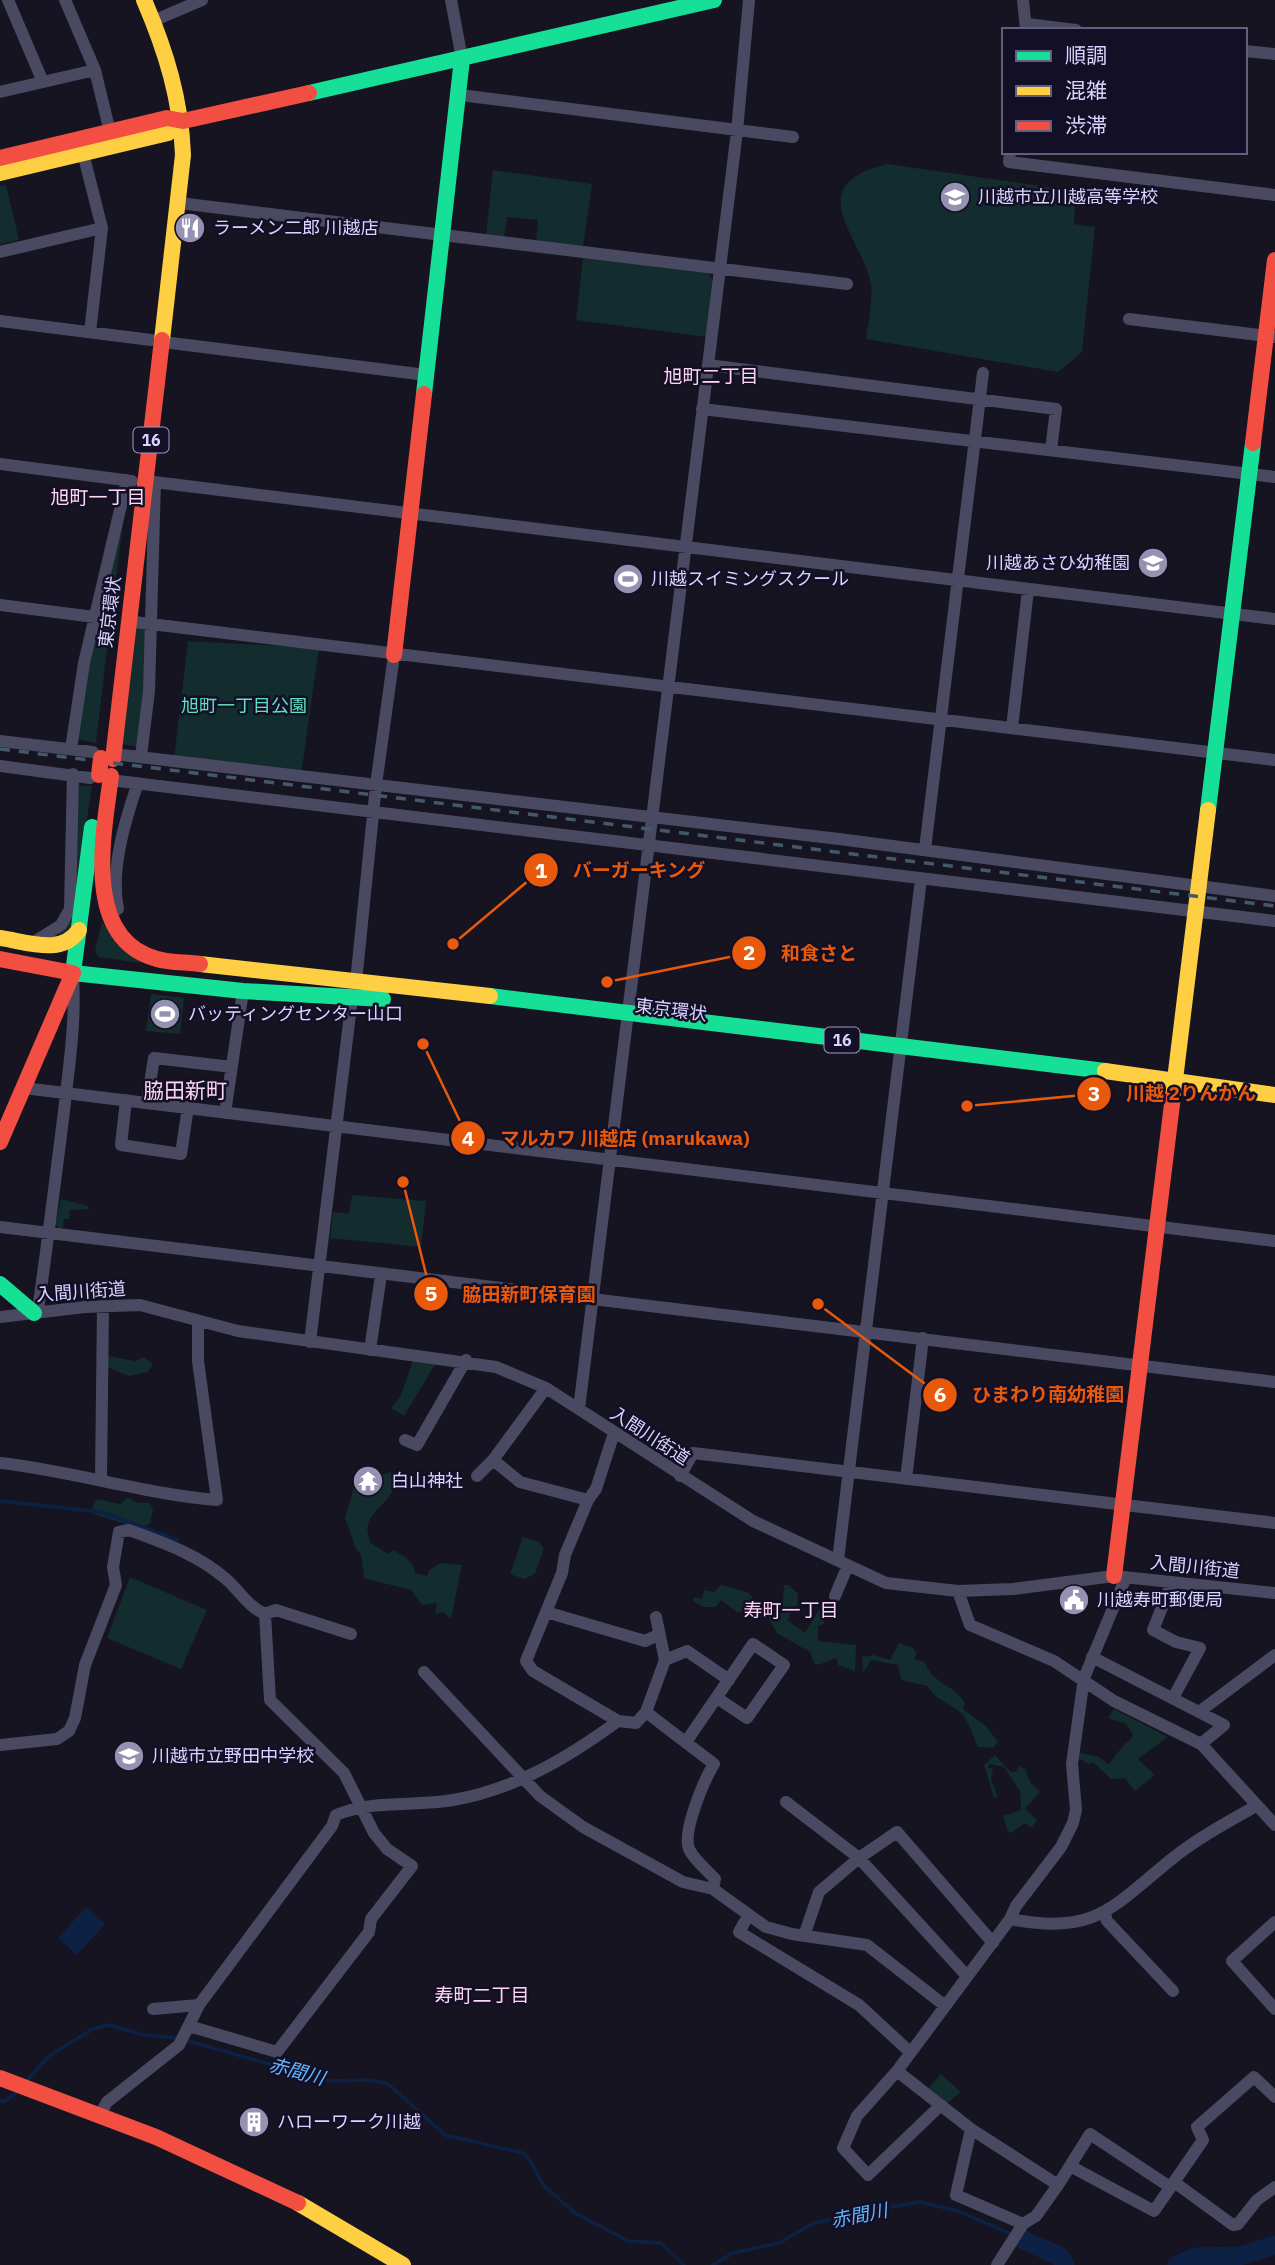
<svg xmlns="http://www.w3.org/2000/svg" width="1275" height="2265" font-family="'IBM Plex Sans','Noto Sans JP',sans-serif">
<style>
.green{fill:#132c2d}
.water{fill:#0d2144}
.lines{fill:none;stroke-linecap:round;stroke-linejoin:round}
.stream{stroke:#0d2144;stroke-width:3.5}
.river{stroke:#0d2144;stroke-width:19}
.street{stroke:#4a4962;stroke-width:12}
.fast{stroke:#16e098;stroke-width:16}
.slow{stroke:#ffcf43;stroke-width:16}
.jam{stroke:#f24e42;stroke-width:16}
.rail{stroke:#43596b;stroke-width:3.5;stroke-dasharray:10 9;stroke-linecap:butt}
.jam-bridge{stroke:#f24e42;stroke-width:16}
.labels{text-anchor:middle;stroke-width:5;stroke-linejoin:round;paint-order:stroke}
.shield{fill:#130f26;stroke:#9e99be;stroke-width:2}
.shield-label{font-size:16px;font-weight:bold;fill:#d9d4ff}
.poi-label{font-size:18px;fill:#d9d4ff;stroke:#130f26;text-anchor:start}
.street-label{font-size:18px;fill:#d9d4ff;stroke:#130f26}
.park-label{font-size:18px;fill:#5fe0c0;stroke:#130f26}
.neighbourhood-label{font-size:19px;fill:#ffd6f0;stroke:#130f26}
.water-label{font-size:19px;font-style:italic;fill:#62b6ff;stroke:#130f26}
.quarter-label{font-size:21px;fill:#ffd6f0;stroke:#130f26}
.leader{fill:none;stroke:#e8590c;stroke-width:2.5}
.callout-dot{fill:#e8590c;stroke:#130f26;stroke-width:2.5}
.mark-label{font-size:21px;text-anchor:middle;font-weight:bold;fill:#fff}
.callout-label{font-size:19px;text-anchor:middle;font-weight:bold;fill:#e8590c;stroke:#130f26;stroke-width:5;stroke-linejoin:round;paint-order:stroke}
</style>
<rect width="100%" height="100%" fill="#161421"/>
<path class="green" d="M887 164 1076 191 1074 224 1095 227 1082 352 1058 372 866 339C868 323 873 301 871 285 863 237 798 186 887 164Z
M493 170 592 184 583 247 536 242 538 220 507 217 504 238 486 235Z
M6 185 19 240 0 244V186Z
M583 258 708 272 712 279 707 337 576 320Z
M126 501 111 614 99 613Z
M97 621 110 623 96 743 76 739Z
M135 625 149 629 139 747 120 744Z
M188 641 319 648 301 775 174 759Z
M74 785 92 786 70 930 61 935 58 933 69 923Z
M102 922 141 963 98 957 95 950Z
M151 994 184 998 180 1034 146 1031Z
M352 1195 426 1201 421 1247 330 1238 333 1212 349 1214Z
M61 1199 88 1206 90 1209 70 1210 69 1219H64L63 1228H58L55 1224Z
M108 1356 135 1361 144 1357 153 1364 148 1372 129 1376 107 1367Z
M413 1361 436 1363 404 1416 391 1408 400 1397Z
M393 1472C400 1501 374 1503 368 1525 366 1529 369 1538 370 1542L388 1554 393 1550C404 1556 414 1561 415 1573L427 1576 429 1570 440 1563 462 1565 451 1619 443 1612 435 1614 437 1603 422 1605 411 1590 364 1578 361 1554 356 1549 345 1518 358 1473 372 1477Z
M128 1497 138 1503H149L153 1510 150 1523 140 1528 93 1514 92 1508 97 1499 120 1504Z
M523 1537 539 1542 544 1549 535 1574 524 1579 510 1574Z
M130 1577 207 1610 181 1669 107 1638Z
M721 1585 747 1592 762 1606 782 1612 784 1585H789L798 1594 797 1611H792L787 1620 805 1633 818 1611 824 1607 827 1609 823 1616 824 1624 818 1626V1641L856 1645 855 1671 838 1665 836 1658 818 1665 814 1663 810 1652 777 1633 767 1615 764 1619 748 1612H737L721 1600 716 1607H704L693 1601 694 1597 702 1599 704 1590 714 1592Z
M899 1643 913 1648 917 1653 914 1659 925 1662C932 1684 954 1684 965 1703L963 1709 986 1726 998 1742 993 1748 978 1747C973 1736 969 1720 959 1711 948 1702 935 1700 928 1686L901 1680 898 1665 871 1660 863 1673 862 1657 874 1655 890 1660Z
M1114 1709 1168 1737 1138 1759 1155 1775 1135 1791 1125 1778 1111 1779 1093 1762 1089 1764 1079 1759V1753L1099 1757 1109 1764 1125 1743 1129 1741 1133 1734 1126 1724 1108 1718Z
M995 1755 1011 1772H1016L1020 1766 1025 1769 1030 1782 1040 1792 1025 1809 1037 1820 1032 1827 1035 1830 1025 1823 1011 1833 1008 1832 1003 1816 1021 1810 1020 1791 1004 1767 990 1764 987 1767 993 1769 991 1779 997 1796 994 1798 984 1765Z
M941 2074 961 2092 946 2104 928 2089Z"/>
<path class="water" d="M86 1907 105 1924 77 1955 58 1938Z"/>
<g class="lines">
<path class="stream" d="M0 1501 102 1512 178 1540
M185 2040 328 2081 371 2080 388 2084 445 2135 523 2153 530 2160 543 2185 575 2213 628 2241 661 2243 684 2265
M25 2083 49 2056 93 2029 109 2025 144 2035 178 2038
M0 2100 4 2102 18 2091
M713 2265 733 2253 779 2243 812 2224 858 2212 920 2202 958 2211 1009 2233"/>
<path class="river" d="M1019 2238 1059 2256 1065 2265
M1177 2265 1194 2257 1240 2256 1275 2245"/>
<path class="street" d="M8 0 43 82
M65 0 95 70 110 132
M451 0 462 59
M1023 0 1026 30
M153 21 202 0
M1027 24 1076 30
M1245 51 1275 54
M0 92 95 70
M460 95 793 137
M1010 152 1009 162 1275 195
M83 153 102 228 90 332
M179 203 847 284
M0 252 102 228
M1129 319 1275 337
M0 321 151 340
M163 342 426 375
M708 365 1056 409 1051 450
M702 409 1275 477
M0 464 132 481
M146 481 1275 619
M0 605 110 619
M134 622 1275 760
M1012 728 1028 590
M0 741 93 752
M71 749 84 663 127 480
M122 755 839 839 1275 896
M141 756 149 691 155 482
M0 766 90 778
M118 781 1275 921
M925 849 983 373
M118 909C110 870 125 820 138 783
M34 942 61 925 70 909 73 774
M356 982 376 785 394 655
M24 1088 1275 1241
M126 1100 121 1145 181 1154 188 1107
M147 1102 154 1058 232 1067
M225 1113 243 991
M0 1227 1275 1382
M34 1313 39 1303C48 1239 56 1175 64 1111 69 1066 76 1022 73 977
M0 1317 85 1307 140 1305 238 1331 496 1367 546 1388 753 1521 886 1583 958 1591 1013 1589 1114 1576 1275 1593
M310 1342 352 998
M370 1350 381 1275
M579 1409 737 131 749 0
M614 1433 596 1489 588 1500 565 1555 562 1573 526 1661 533 1671 618 1721
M405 1440 417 1445 466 1360
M493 1460 520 1482 588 1500
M0 1463C73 1471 144 1494 217 1500L198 1361V1323
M477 1476 493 1460 546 1388
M680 1476 693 1453 1275 1523
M101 1479 103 1306
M906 1479 923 1338
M838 1560 921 879
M1172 1582 1153 1630 1176 1642 1200 1648 1173 1698
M958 1591 970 1625 1054 1661 1114 1701 1201 1744 1275 1825
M835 1596 848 1565
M546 1612 645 1641 658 1635
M656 1617 665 1660 646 1712 714 1764C704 1780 682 1832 689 1849 694 1860 707 1870 715 1879L713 1889
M1092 1657 1199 1712 1275 1655
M665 1660 687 1651 729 1680
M424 1672 540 1796 583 1827 683 1882 713 1889 766 1927 792 1934 867 1945 944 2005
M1199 1712 1224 1725 1201 1744
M686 1742 753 1644 784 1665 747 1718 717 1698
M0 1745 57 1739 69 1731 75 1718 85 1665 116 1585 113 1567 119 1532 129 1530C164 1543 197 1554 226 1579 240 1591 247 1606 265 1614L276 1610 351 1634
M786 1802 859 1858 966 1975
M1105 1914 1107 1921 1173 1991
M748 1916 739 1932 859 2005 910 2052
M1010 1919C1096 1936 1112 1907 1173 1858 1198 1838 1228 1822 1256 1806
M1275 1922 1232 1961 1275 2009
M804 1936 819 1892 859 1858 897 1832 993 1943
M153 2009 199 2005
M189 2026 277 2052 369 1932 371 1919 412 1866 387 1849 374 1833 344 1773 270 1700 265 1614
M897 2071 857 2116 843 2148 868 2175 941 2105
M101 2113 107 2102 179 2045 199 2005 332 1826 336 1815C376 1799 412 1807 453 1800 514 1790 569 1757 618 1721L636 1723 646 1712
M971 2129 956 2195 1023 2224
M1070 2166 1154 2211 1203 2140 1197 2127 1254 2077 1275 2097
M1174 2182 1233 2225 1238 2224 1257 2200 1275 2187
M1058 2185 1090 2134 1170 2187
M997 2265 1023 2224 1036 2216 1058 2185 971 2129 897 2071 1010 1919 1016 1906 1061 1847 1073 1823 1076 1810 1072 1764 1084 1678 1126 1577"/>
<path class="fast" d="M309 93 714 0
M424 394 462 59
M1208 810 1253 443
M73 973 243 991 383 999
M73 973 92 827
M490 996 1105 1071
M0 1284 34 1313"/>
<path class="slow" d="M144 0C166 51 181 100 183 155L162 340
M0 173 168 133 183 121
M0 938C28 942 62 956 79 930
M200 964 490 996
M1105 1071 1275 1095
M1173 1096 1208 810
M298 2203 403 2265"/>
<path class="jam" d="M0 158 167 118 183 121 309 93
M1253 443 1275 260
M394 655 424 394
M113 759 162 340
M111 776C104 832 81 939 157 959 170 963 186 962 200 964
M0 959 73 973 0 1142
M1114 1576 1173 1096
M0 2078 156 2137 298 2203"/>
<path class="rail" d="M0 749 1275 906"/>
<path class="jam-bridge" d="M99 775 101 758"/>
</g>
<defs>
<g id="school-disc" transform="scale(1.575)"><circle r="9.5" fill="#9591b1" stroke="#130f26"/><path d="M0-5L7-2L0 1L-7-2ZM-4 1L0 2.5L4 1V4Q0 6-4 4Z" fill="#fff"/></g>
<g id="restaurant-disc" transform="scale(1.575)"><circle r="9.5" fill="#9591b1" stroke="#130f26"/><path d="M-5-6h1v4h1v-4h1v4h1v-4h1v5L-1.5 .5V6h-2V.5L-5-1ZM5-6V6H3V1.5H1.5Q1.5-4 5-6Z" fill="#fff"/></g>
<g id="stadium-disc" transform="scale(1.575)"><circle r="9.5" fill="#9591b1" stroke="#130f26"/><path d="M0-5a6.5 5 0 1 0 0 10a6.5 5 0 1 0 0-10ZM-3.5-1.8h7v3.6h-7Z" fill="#fff"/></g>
<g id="temple-disc" transform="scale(1.575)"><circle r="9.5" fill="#9591b1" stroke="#130f26"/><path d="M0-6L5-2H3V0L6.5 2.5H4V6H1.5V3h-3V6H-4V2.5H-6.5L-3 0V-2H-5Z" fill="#fff"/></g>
<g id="civic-disc" transform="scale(1.575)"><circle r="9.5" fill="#9591b1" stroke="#130f26"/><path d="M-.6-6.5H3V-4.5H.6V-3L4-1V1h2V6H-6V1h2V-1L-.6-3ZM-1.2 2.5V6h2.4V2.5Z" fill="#fff"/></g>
<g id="building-disc" transform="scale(1.575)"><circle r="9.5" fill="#9591b1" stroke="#130f26"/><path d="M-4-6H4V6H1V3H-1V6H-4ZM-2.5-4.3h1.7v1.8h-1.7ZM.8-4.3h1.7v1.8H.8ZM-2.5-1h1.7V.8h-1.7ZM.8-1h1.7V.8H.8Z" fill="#fff"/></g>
</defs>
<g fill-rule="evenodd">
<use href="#school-disc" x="955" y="197"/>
<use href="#restaurant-disc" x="190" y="228"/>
<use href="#school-disc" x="1153" y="563"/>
<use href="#stadium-disc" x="628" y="579"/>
<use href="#stadium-disc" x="165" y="1014"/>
<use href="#temple-disc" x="368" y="1481"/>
<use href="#civic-disc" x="1074" y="1600"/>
<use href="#school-disc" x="129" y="1756"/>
<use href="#building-disc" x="254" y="2122"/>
</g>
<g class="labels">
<g class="shield">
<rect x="133.5" y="427.5" width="35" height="25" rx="5"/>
<rect x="824.5" y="1027.5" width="35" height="25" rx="5"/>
</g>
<g class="shield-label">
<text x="151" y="446">16</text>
<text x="842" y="1046">16</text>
</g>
<g class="poi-label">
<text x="978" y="203">川越市立川越高等学校</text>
<text x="213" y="234">ラーメン二郎 川越店</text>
<text x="1130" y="569" text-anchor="end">川越あさひ幼稚園</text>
<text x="651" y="585">川越スイミングスクール</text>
<text x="188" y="1020">バッティングセンター山口</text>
<text x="391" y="1487">白山神社</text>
<text x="1097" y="1606">川越寿町郵便局</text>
<text x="152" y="1762">川越市立野田中学校</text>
<text x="277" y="2128">ハローワーク川越</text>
</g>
<g class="street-label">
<text transform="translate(110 612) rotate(-83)" y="6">東京環状</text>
<text transform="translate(671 1010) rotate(7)" y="6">東京環状</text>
<text transform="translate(81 1292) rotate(-4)" y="6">入間川街道</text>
<text transform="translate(650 1436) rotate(33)" y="6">入間川街道</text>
<text transform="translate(1195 1567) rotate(6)" y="6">入間川街道</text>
</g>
<g class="park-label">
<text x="244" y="712">旭町一丁目公園</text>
</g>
<g class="neighbourhood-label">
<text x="711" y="383">旭町二丁目</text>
<text x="98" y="504">旭町一丁目</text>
<text x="791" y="1617">寿町一丁目</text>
<text x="482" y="2002">寿町二丁目</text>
</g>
<g class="water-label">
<text transform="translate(297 2071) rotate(15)" y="7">赤間川</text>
<text transform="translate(859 2215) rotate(-11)" y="7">赤間川</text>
</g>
<g class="quarter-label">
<text x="185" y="1098">脇田新町</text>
</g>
</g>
<path class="leader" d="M453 944L541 870M607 982L749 953M967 1106L1094 1094M423 1044L468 1138M403 1182L431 1294M818 1304L940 1395"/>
<g class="callout-dot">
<circle cx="453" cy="944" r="7"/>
<circle cx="607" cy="982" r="7"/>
<circle cx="967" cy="1106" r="7"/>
<circle cx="423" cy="1044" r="7"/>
<circle cx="403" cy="1182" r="7"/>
<circle cx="818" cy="1304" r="7"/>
<circle cx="541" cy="870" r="18"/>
<circle cx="749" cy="953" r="18"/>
<circle cx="1094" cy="1094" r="18"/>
<circle cx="468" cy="1138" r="18"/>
<circle cx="431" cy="1294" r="18"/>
<circle cx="940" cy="1395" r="18"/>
</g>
<g class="mark-label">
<text x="541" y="878">1</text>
<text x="749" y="960">2</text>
<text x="1094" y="1101">3</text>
<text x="468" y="1146">4</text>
<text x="431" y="1301">5</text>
<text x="940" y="1402">6</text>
</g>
<g class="callout-label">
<text x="639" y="877">バーガーキング</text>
<text x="819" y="960">和食さと</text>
<text x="1191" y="1100">川越 2りんかん</text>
<text x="625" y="1145">マルカワ 川越店 (marukawa)</text>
<text x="529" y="1301">脇田新町保育園</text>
<text x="1048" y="1401">ひまわり南幼稚園</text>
</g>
<rect x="1002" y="28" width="245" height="126" fill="#130f26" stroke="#625e7d" stroke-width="2"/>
<rect x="1016" y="51" width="35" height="10" fill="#16e098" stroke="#625e7d" stroke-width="2"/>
<text x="1065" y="63" font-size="21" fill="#d9d4ff">順調</text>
<rect x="1016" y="86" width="35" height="10" fill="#ffcf43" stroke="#625e7d" stroke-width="2"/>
<text x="1065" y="98" font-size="21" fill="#d9d4ff">混雑</text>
<rect x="1016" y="121" width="35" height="10" fill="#f24e42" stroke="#625e7d" stroke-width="2"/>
<text x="1065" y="133" font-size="21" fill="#d9d4ff">渋滞</text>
</svg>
